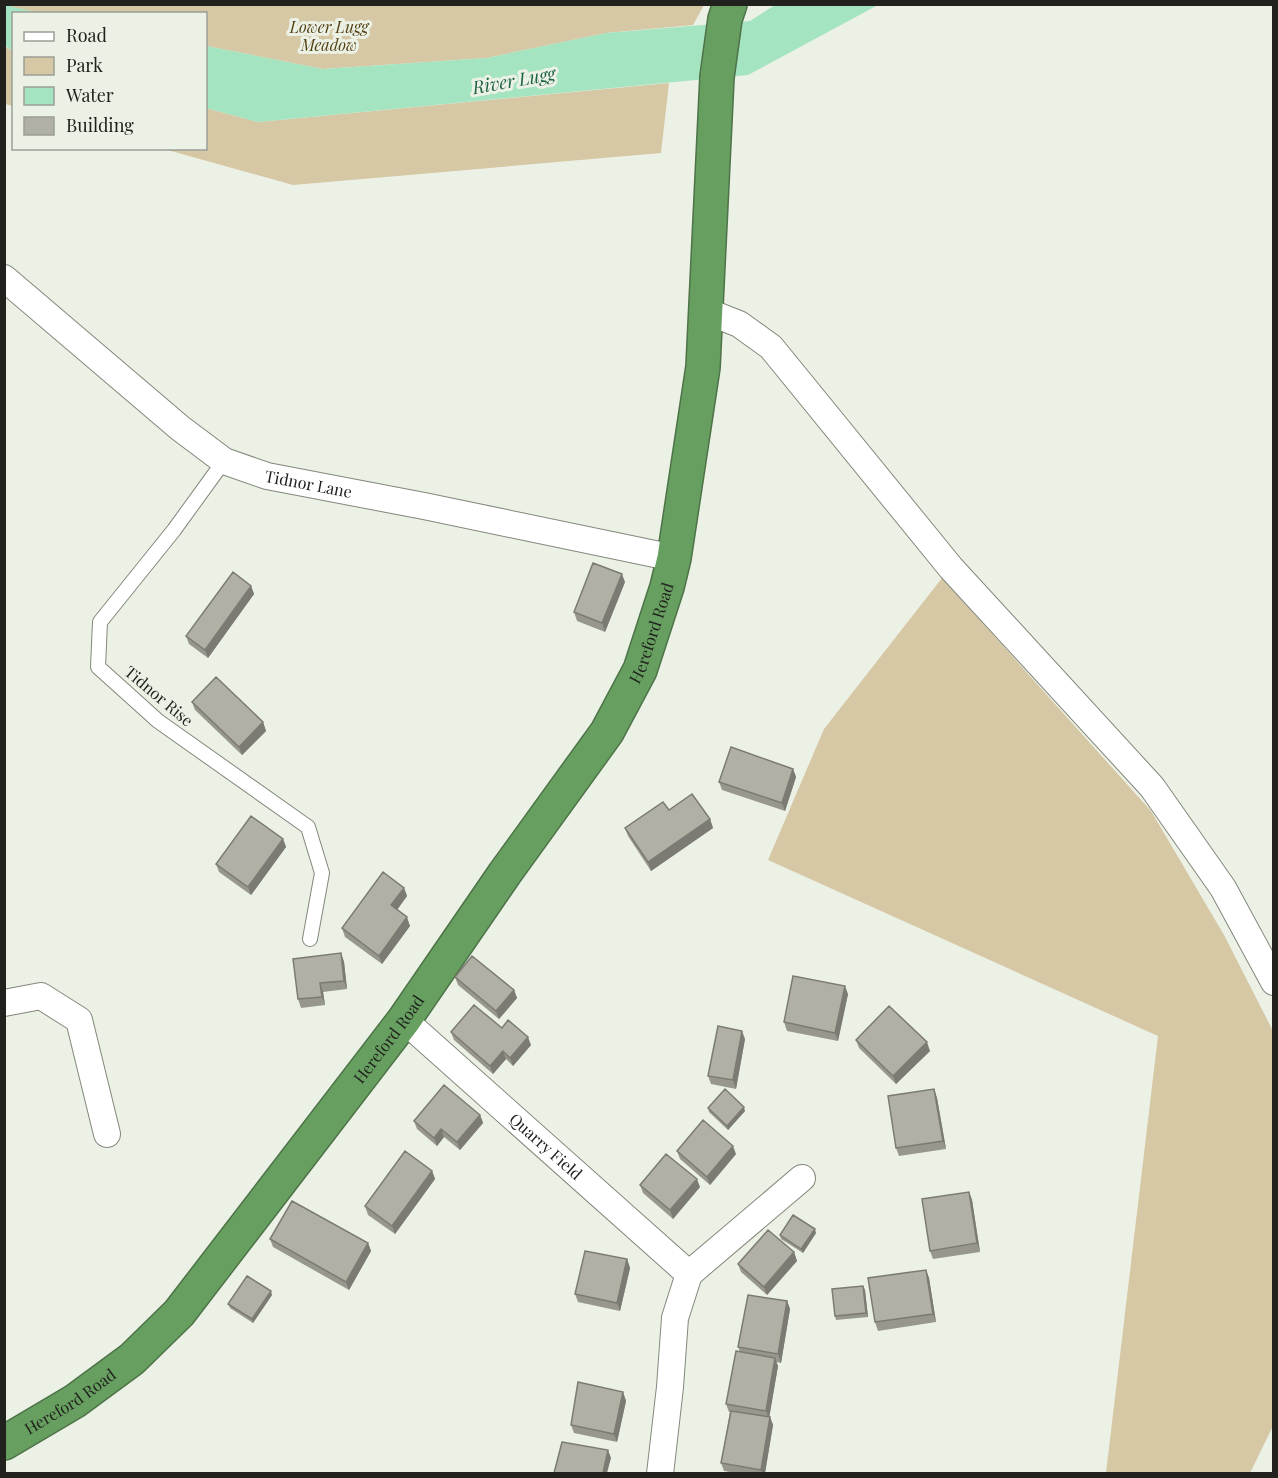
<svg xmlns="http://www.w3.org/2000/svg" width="1278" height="1478" font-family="'Playfair Display',serif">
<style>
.green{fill:#d6c7a5}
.water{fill:#a5e4c1}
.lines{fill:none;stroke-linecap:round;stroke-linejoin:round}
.lane-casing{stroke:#83877c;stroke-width:16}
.street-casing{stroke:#83877c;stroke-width:28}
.highway-casing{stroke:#4e7348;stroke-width:36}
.lane{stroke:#fff;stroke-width:14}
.street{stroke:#fff;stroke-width:26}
.highway{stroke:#669f5f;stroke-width:33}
.wall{fill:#98978d}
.shaded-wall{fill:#7c7b73}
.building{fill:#b1b0a4;stroke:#7c7b73;stroke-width:1.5}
.labels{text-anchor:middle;stroke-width:6;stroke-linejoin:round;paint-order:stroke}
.park-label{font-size:16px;font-style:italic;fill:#544215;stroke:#ecf1e5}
.street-label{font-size:16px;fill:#21221e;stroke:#ecf1e5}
.water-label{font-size:18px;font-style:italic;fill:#1c6344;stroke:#ecf1e5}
</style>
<rect width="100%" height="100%" fill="#ecf1e5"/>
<path class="green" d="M7 5H704L693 25 606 33 487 58 323 69 206 46V14C170 14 29 20 7 5Z
M4 46 13 51V106L5 104Z
M669 83 661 153 293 185 164 149 206 148V108L258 122Z
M942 578 1151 811 1224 935 1273 1031 1274 1424 1250 1473H1106L1158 1036 768 860 824 729Z"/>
<path class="water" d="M4 5 41 13 14 14 13 51 5 46Z
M775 5H878L748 75 258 122 206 108V46L323 69 487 58 606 33 750 21Z"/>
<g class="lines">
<g class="lane-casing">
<path id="lane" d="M224 461 174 530 100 622 98 667 158 721 308 827 322 873 310 939"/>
</g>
<g class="street-casing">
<g id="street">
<path id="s1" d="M4 278 180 428 224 461 267 476 424 506 674 558"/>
<path d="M706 311 739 324 771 347 951 568 1152 787 1223 888 1274 982"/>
<path d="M4 1003 41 996 79 1020 107 1134"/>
<path id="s2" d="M404 1020 689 1274 675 1318 670 1387 660 1474"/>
<path d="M689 1274 802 1178"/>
</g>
</g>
<g class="highway-casing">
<g id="highway">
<path id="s3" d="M4 1443 75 1401 132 1359 179 1313 404 1020 505 873 607 732 640 670 667 587 674 558 703 367 717 77 725 19 730 4"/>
</g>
</g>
<use href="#lane" class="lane"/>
<use href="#street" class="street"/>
<use href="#highway" class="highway"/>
</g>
<path class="wall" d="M625 582 605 632 577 621 574 612Z
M251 586 254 594 208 658 189 644 186 636Z
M192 702 263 722 266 731 242 755 195 710Z
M793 769 796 777 785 811 722 790 719 782Z
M669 810 710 819 713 828 651 871 628 836 625 828Z
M283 839 286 847 251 895 219 872 216 864Z
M404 888 407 896 397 910 410 926 382 964 345 937 342 928Z
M341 953 344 962 347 989 323 992 325 1005 301 1008 298 999Z
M455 977 514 990 517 998 499 1019 458 985Z
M848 994 838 1041 787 1031 784 1022Z
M502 1028 531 1045 513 1066 506 1059 493 1074 454 1040 451 1032Z
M745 1039 736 1089 711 1084 708 1076Z
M856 1040 930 1051 896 1084 859 1048Z
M934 1089 937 1098 946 1149 899 1156 896 1148Z
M708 1108 745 1111 728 1130 709 1112Z
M480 1115 483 1123 460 1150 444 1137 437 1146 417 1129 414 1121Z
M677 1151 736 1154 710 1185 680 1159Z
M432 1171 435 1179 395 1234 368 1215 365 1206Z
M640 1185 700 1187 673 1219 643 1193Z
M969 1192 972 1200 980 1252 933 1259 930 1251Z
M816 1233 803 1253 781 1239 780 1235Z
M270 1239 368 1243 371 1251 349 1290 273 1247Z
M794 1252 797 1261 767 1295 741 1272 738 1264Z
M627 1259 630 1268 620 1311 578 1302 575 1294Z
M926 1270 929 1278 936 1322 878 1331 875 1322Z
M863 1286 865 1290 868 1317 836 1320 835 1316Z
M272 1295 253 1323 230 1308 228 1304Z
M787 1301 790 1309 781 1363 776 1362 778 1366 769 1417H770L773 1425 765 1473H736L724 1471 721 1463 730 1412H729L726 1404 740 1352 738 1347Z
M623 1392 626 1401 617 1442 574 1433 571 1425Z"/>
<path class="shaded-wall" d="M622 574 625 582 605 632 602 623Z
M251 586 254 594 208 658 205 650Z
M263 722 266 731 242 755 239 747Z
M793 769 796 777 785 811 782 803Z
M710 819 713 828 651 871 648 862Z
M283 839 286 847 251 895 248 887Z
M404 888 407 896 394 914 391 905Z
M407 917 410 926 382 964 379 956Z
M341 953 344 962 347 989 344 981Z
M320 983 323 992 325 1005 322 997Z
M845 986 848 994 838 1041 835 1033Z
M514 990 517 998 499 1019 496 1011Z
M742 1031 745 1039 736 1089 733 1080Z
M528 1037 531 1045 513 1066 510 1058Z
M927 1042 930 1051 896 1084 893 1076Z
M503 1051 506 1059 493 1074 490 1066Z
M934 1089 937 1098 946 1149 943 1141Z
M744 1107 745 1111 728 1130 727 1126Z
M480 1115 483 1123 460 1150 457 1142Z
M441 1129 444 1137 437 1146 434 1138Z
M733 1146 736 1154 710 1185 707 1177Z
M432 1171 435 1179 395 1234 392 1226Z
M697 1179 700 1187 673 1219 670 1210Z
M969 1192 972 1200 980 1252 977 1243Z
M815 1229 816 1233 803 1253 801 1249Z
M368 1243 371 1251 349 1290 346 1282Z
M794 1252 797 1261 767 1295 764 1287Z
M627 1259 630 1268 620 1311 617 1303Z
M926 1270 929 1278 936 1322 933 1314Z
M863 1286 865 1290 868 1317 866 1313Z
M271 1291 272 1295 253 1323 252 1319Z
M787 1301 790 1309 781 1363 778 1354Z
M775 1358 778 1366 769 1419 766 1411Z
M623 1392 626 1401 617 1442 614 1434Z
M770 1417 773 1425 765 1473H762L761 1470Z
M608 1450 611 1458 607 1473H603Z"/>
<path class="building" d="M593 563 622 574 602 623 574 612Z
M233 572 251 586 205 650 186 636Z
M216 677 263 722 239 747 192 702Z
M731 747 793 769 782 803 719 782Z
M692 794 710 819 648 862 625 828 663 802 669 810Z
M251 816 283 839 248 887 216 864Z
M383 872 404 888 391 905 407 917 379 956 342 928Z
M341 953 344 981 320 983 322 997 298 999 293 959Z
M472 956 514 990 496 1011 455 977Z
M793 976 845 986 835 1033 784 1022Z
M474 1005 502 1028 508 1020 528 1037 510 1058 503 1051 490 1066 451 1032Z
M889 1006 927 1042 893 1076 856 1040Z
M718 1026 742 1031 733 1080 708 1076Z
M444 1085 480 1115 457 1142 441 1129 434 1138 414 1121Z
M725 1089 744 1107 727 1126 708 1108Z
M934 1089 943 1141 896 1148 888 1096Z
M703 1120 733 1146 707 1177 677 1151Z
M405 1151 432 1171 392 1226 365 1206Z
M666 1154 697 1179 670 1210 640 1185Z
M969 1192 977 1243 930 1251 922 1199Z
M292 1201 368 1243 346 1282 270 1239Z
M793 1215 815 1229 801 1249 780 1235Z
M768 1230 794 1252 764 1287 738 1264Z
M585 1251 627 1259 617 1303 575 1294Z
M926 1270 933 1314 875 1322 868 1278Z
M247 1276 271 1291 252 1319 228 1304Z
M863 1286 866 1313 835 1316 832 1289Z
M748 1295 787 1301 778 1354 738 1347Z
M736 1351 775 1358 766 1411 726 1404Z
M578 1382 623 1392 614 1434 571 1425Z
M731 1411 770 1417 761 1470 721 1463Z
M562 1442 608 1450 603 1473H554Z"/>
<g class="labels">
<g class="park-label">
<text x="329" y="33">Lower Lugg<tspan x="329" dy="18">Meadow</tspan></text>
</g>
<g class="street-label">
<text dy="6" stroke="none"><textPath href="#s1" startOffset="374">Tidnor Lane</textPath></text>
<text dy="6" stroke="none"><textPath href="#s3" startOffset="1050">Hereford Road</textPath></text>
<text transform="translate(159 696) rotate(40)" y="6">Tidnor Rise</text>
<text dy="6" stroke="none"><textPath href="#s3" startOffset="564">Hereford Road</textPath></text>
<text dy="6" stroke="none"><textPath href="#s2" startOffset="190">Quarry Field</textPath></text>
<text dy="6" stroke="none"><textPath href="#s3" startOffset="78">Hereford Road</textPath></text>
</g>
<g class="water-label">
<text transform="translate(514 81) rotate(-10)" y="6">River Lugg</text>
</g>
</g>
<rect width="1278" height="1478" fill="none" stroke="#21221e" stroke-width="12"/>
<rect x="12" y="12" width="195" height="138" fill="#ecf1e5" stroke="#9b9e95" stroke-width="1.5"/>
<rect x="24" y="32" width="30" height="9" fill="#ffffff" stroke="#9b9e95" stroke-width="1.5"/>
<text x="66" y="42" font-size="18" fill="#21221e">Road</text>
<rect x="24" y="57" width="30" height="18" fill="#d6c7a5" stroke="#9b9e95" stroke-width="1.5"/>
<text x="66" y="72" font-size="18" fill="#21221e">Park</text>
<rect x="24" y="87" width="30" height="18" fill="#a5e4c1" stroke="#9b9e95" stroke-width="1.5"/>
<text x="66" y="102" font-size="18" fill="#21221e">Water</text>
<rect x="24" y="117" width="30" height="18" fill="#b1b0a4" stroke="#9b9e95" stroke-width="1.5"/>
<text x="66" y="132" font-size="18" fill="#21221e">Building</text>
</svg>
